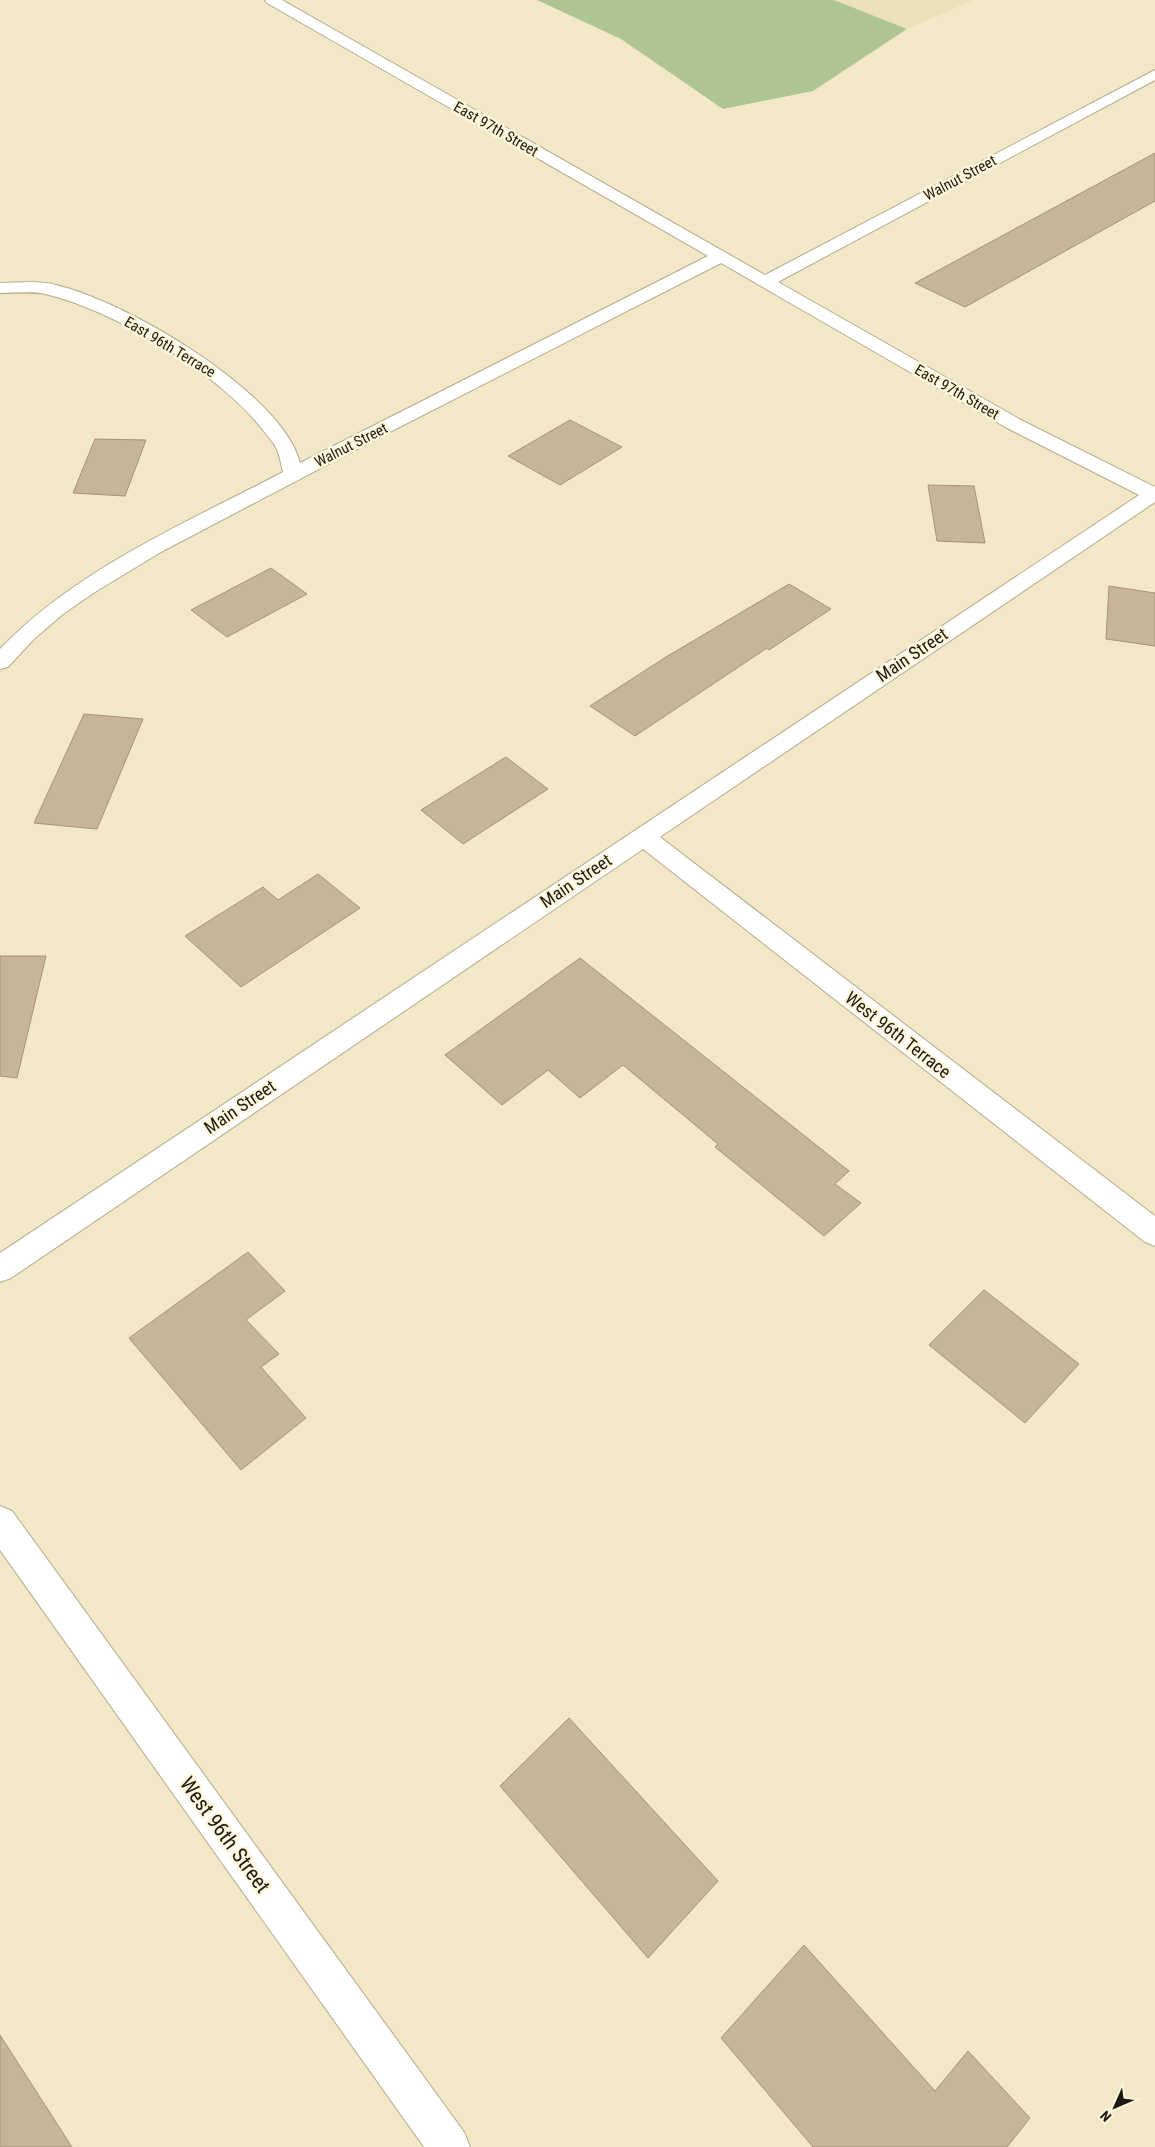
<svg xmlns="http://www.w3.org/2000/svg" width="1155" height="2147" font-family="'Roboto Condensed',sans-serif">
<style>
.built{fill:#ece0b8}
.green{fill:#aec492}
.building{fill:#c7b599;stroke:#a49278}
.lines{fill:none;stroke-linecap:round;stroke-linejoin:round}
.minor-casing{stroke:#b4aa8c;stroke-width:2}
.minor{fill:#fff;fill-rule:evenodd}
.labels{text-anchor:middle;stroke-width:5;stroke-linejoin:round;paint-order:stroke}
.far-street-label{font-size:15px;fill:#1d190e;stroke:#fdf6dc}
.street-label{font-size:18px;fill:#1d190e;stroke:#fdf6dc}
.near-street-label{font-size:21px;fill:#1d190e;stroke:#fdf6dc}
</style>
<rect width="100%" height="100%" fill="#f2e8c8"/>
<path class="built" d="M834 0H973L907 29Z"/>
<path class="green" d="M537 0H834L907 29 813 91 723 109 621 39Z"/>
<path class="building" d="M1155 153V201L965 307 915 283Z
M570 420 622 447 560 485 508 456Z
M95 439 146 440 125 496 73 493Z
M928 485 974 486 985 543 937 541Z
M271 568 307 594 227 637 191 610Z
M789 584 831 609 769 650 767 648 635 736 590 706 666 657Z
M1109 586 1155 593V646L1106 639Z
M84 714 143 719 97 829 34 823Z
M506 757 548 789 463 844 421 810Z
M318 874 360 908 241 987 185 936 263 887 278 900Z
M0 956H46L17 1078 0 1076Z
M580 958 849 1171 835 1184 861 1203 824 1236 715 1147 718 1144 623 1065 580 1098 548 1070 502 1105 445 1055Z
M248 1252 285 1291 246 1320 279 1354 261 1367 306 1418 241 1470 129 1338Z
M984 1290 1079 1364 1025 1423 929 1345Z
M569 1718 718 1881 648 1958 500 1786Z
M804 1945 935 2091 968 2051 1030 2118 1007 2147H813L721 2038Z
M0 2035 72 2147H0Z"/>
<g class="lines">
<g class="minor-casing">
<path id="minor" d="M265 0H282L765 275 1155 70V80L778 282 1021 420 1155 487V502L660 837 1155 1216V1246L1145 1242 643 849 11 1278 0 1282V1253L1139 495 1007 428 721 263 378 438 161 552 95 592 63 614 34 639 8 667 0 669V649C78 568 184 524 283 472 281 465 280 456 277 450 275 444 270 439 266 434 225 377 115 310 45 294 32 291 14 293 0 293V283C15 283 31 281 46 283 116 294 283 392 300 463L708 256 267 3Z
M0 1506 12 1511 464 2132 470 2147H424L0 1550Z"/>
</g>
<use href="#minor" class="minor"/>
</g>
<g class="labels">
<g class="far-street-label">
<text transform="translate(496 129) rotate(30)" y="5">East 97th Street</text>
<text transform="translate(960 178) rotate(-28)" y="5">Walnut Street</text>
<text transform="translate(170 347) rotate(31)" y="5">East 96th Terrace</text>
<text transform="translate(957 392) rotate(30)" y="5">East 97th Street</text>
<text transform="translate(351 445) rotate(-27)" y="5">Walnut Street</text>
</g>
<g class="street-label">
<text transform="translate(912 655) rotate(-34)" y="6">Main Street</text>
<text transform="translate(576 881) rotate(-34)" y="6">Main Street</text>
<text transform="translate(898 1035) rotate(38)" y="6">West 96th Terrace</text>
<text transform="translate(240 1107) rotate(-34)" y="6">Main Street</text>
</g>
<g class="near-street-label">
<text transform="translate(225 1835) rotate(54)" y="7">West 96th Street</text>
</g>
</g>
<g transform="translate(1115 2107) rotate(225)" stroke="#fdf6dc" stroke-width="4" paint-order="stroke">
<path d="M0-4L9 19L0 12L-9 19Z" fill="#1d190e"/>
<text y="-8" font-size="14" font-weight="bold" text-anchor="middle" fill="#1d190e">N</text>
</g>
</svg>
